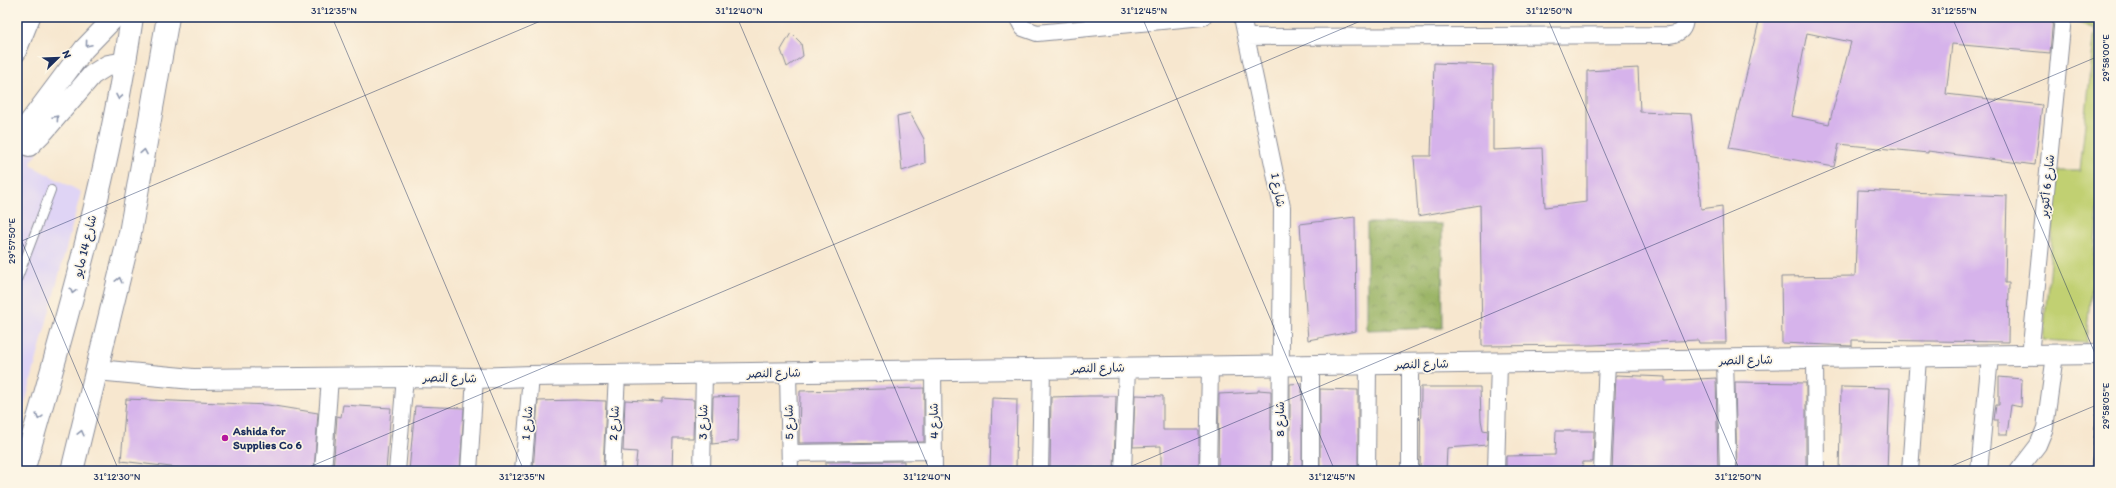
<svg xmlns="http://www.w3.org/2000/svg" width="2116" height="488" font-family="Itim,'Playpen Sans Arabic',sans-serif">
<style>
.built{fill:#dfd4f5}
.forest{fill:url(#forest-crowns);stroke:#5a7061}
.park{fill:#c1d072;stroke:#6e8068}
.building{fill:#d6b3eb;fill-rule:evenodd}
.lines{fill:none;stroke-linecap:round;stroke-linejoin:round}
.service-casing{stroke:#898b96;stroke-width:10}
.minor-casing{stroke:#898b96;stroke-width:18}
.tertiary-casing{stroke:#898b96;stroke-width:22}
.primary-casing{stroke:#898b96;stroke-width:24}
.service{stroke:#fff;stroke-width:8}
.minor{stroke:#fff;stroke-width:16}
.tertiary{stroke:#fff;stroke-width:20}
.primary{stroke:#fff;stroke-width:22}
.rail-casing{stroke:#1b2f5e;stroke-width:4.5}
.rail{stroke:#fcf5e5;stroke-width:3;stroke-dasharray:9;stroke-linecap:butt}
.oneway{stroke:#8d97ae}
.ticks{fill:none;stroke:#1b2f5e;stroke-width:1;stroke-opacity:0.45}
.poi-dot{fill:#b5179e;stroke:#fcf5e5;stroke-width:1.5}
.labels{text-anchor:middle;stroke-width:3.5;stroke-linejoin:round;paint-order:stroke}
.street-label{font-size:12px;fill:#1b2f5e;stroke:#fcf5e5}
.poi-label{font-size:12px;font-weight:bold;fill:#1b2f5e;stroke:#fcf5e5;text-anchor:start}
.neatline{fill:none;stroke:#1b2f5e;stroke-width:1.5}
.ticks-label{font-size:10px;text-anchor:middle;fill:#1b2f5e}
</style>
<defs>
<pattern id="forest-crowns" width="20" height="18" patternUnits="userSpaceOnUse"><rect width="20" height="18" fill="#98b264"/><path d="M2 6a3 3 0 1 1 6 0M12 15a3 3 0 1 1 6 0" fill="none" stroke="#7b9156"/></pattern>
</defs>
<rect width="100%" height="100%" fill="#fcf5e5"/>
<filter id="ink" filterUnits="userSpaceOnUse"><feTurbulence type="fractalNoise" baseFrequency=".025" numOctaves="2"/><feDisplacementMap in="SourceGraphic" scale="8" xChannelSelector="R" yChannelSelector="G"/><feConvolveMatrix kernelMatrix="1 2 1 2 8 2 1 2 1" color-interpolation-filters="sRGB"/></filter>
<filter id="wash" filterUnits="userSpaceOnUse"><feTurbulence type="fractalNoise" baseFrequency=".012" numOctaves="4" result="noise"/><feDisplacementMap in="SourceGraphic" scale="16" xChannelSelector="R" yChannelSelector="G"/><feGaussianBlur stdDeviation="0.9" result="paint"/><feColorMatrix in="noise" values="0 0 0 0 0 0 0 0 0 0 0 0 0 0 0 0 0 1.4 0 .05"/><feComposite in="paint" operator="in"/></filter>
<g filter="url(#wash)">
<rect width="100%" height="100%" fill="#f7e7cf"/>
<path class="built" d="M17 135 38 154 31 161 32 166 81 192 17 434Z"/>
<path class="forest" d="M1367 223 1442 224 1443 328 1367 330Z"/>
<path class="park" d="M2071 17H2099V200L2086 343 2043 340 2058 171H2080L2095 29 2071 20Z"/>
<g id="blocks">
<path class="building" d="M1760 17H2053L2050 53 1952 44 1946 94 2042 105 2035 165 1928 151V153L1839 144 1834 167 1729 148ZM1807 33 1851 42 1829 124 1791 116Z
M791 33 801 43 803 56 787 67 781 50Z
M1434 63 1493 65V150L1542 148 1545 207 1587 202V71L1638 68 1640 112 1691 114 1701 209 1722 206 1726 343H1699L1698 340 1593 345 1482 346 1480 205 1418 216 1414 156H1431Z
M910 113 924 139 925 163 902 171 897 116Z
M1858 190 2007 196 2005 283H2009L2008 342 1852 340V346L1782 343 1781 277 1855 276Z
M1355 217 1356 331 1308 340 1300 224Z
M1616 375 1665 377V381L1716 378 1718 471H1612Z
M1999 377 2022 379 2021 407 2011 405 2007 435H1998V420H1994L1996 405H1999Z
M1735 382 1806 383V471H1737Z
M1302 383V471H1290V384Z
M1421 387H1480L1481 420 1483 430 1488 431 1487 445 1447 448 1446 471H1420Z
M1841 387 1890 388 1887 471H1839Z
M924 388V442L799 443 800 391Z
M1320 389 1358 390V471H1320Z
M1258 390 1271 391V471H1218L1219 394 1258 392Z
M1135 395 1163 396V430H1199V471H1161V446L1133 447Z
M739 396 738 441 712 444 713 397Z
M1089 396H1116L1114 470 1079 467V471H1050L1051 397Z
M662 398 694 400 693 438H673L672 471H635L637 452 623 451 625 400 662 402Z
M992 398 1017 399 1016 471H990Z
M126 399 268 405 318 413 314 471H179V468L121 461Z
M576 400 606 401 603 471H533L538 401Z
M343 405 391 408 386 471H333L337 416 341 417Z
M415 406 464 408 460 471H409Z
M1556 431H1594L1593 462H1583L1582 471H1506V456L1555 455Z
M904 461V471H826V462Z"/>
</g>
</g>
<g filter="url(#ink)">
<use href="#blocks" fill-opacity="0" stroke="#898b96" stroke-width="1"/>
<g class="lines">
<g class="service-casing">
<path id="service" d="M17 280 51 190"/>
</g>
<g class="minor-casing">
<path id="minor" d="M1017 17 1023 28 1037 33 1203 17
M1242 17 1282 207 1280 471
M1246 37 1669 35C1680 34 1685 29 1685 17
M17 54 32 17
M2030 356 2063 17
M1815 359 1816 471
M1725 360 1728 471
M933 371 934 471
M788 372 790 471
M790 453 934 451
M323 471 330 378
M397 471 405 377
M469 471 475 378
M523 471 531 376
M612 471 617 375
M702 471 704 373
M1040 471 1042 369
M1123 471 1127 368
M1208 471 1210 367
M1311 471V366
M1367 471 1368 365
M1410 471V365
M1496 471 1499 363
M1602 471 1607 362
M1910 471 1918 358
M1979 471 1990 357
M2018 471 2038 445 2045 428 2055 355"/>
</g>
<g class="tertiary-casing">
<path id="tertiary" d="M19 136 84 49 115 17
M29 146 44 131 92 75 108 65 126 62
M97 370 193 379 405 377 475 378 531 376 2099 354"/>
</g>
<g class="primary-casing">
<path id="primary" d="M23 471C66 322 110 171 132 17
M72 471 130 233 168 17"/>
</g>
<use href="#service" class="service"/>
<use href="#minor" class="minor"/>
<use href="#tertiary" class="tertiary"/>
<use href="#primary" class="primary"/>
<g class="rail-casing">
<path id="rail" d="M2093 471 2099 405"/>
</g>
<use href="#rail" class="rail"/>
</g>
<defs><path id="oneway-chevron" d="M-2-3.5L2.5 0L-2 3.5" fill="none" stroke-width="1.6" stroke-linecap="round" stroke-linejoin="round"/></defs>
<g class="oneway">
<use href="#oneway-chevron" transform="translate(88 44) rotate(130)"/>
<use href="#oneway-chevron" transform="translate(119 97) rotate(101)"/>
<use href="#oneway-chevron" transform="translate(56 118) rotate(-49)"/>
<use href="#oneway-chevron" transform="translate(144 152) rotate(-80)"/>
<use href="#oneway-chevron" transform="translate(119 280) rotate(-76)"/>
<use href="#oneway-chevron" transform="translate(73 291) rotate(105)"/>
<use href="#oneway-chevron" transform="translate(39 417) rotate(106)"/>
<use href="#oneway-chevron" transform="translate(81 433) rotate(-76)"/>
</g>
</g>
<path class="ticks" d="M332 17 524 471M737 17 930 471M1142 17 1335 471M1547 17 1740 471M1952 17 2099 363M17 230 119 471M17 243 550 17M300 471 1370 17M1120 471 2099 56M1940 471 2099 404"/>
<circle class="poi-dot" cx="225" cy="438" r="4"/>
<g class="labels">
<g class="street-label">
<text transform="translate(2047 186) rotate(-84)" y="4">شارع 6 أكتوبر</text>
<text transform="translate(1278 190) rotate(80)" y="4">شارع 1</text>
<text transform="translate(85 246) rotate(-76)" y="4">شارع 14 مايو</text>
<text transform="translate(1746 360) rotate(-1)" y="4">شارع النصر</text>
<text transform="translate(1422 364) rotate(-1)" y="4">شارع النصر</text>
<text transform="translate(1098 368) rotate(-1)" y="4">شارع النصر</text>
<text transform="translate(774 373) rotate(-1)" y="4">شارع النصر</text>
<text transform="translate(450 378) rotate(1)" y="4">شارع النصر</text>
<text transform="translate(1280 419) rotate(-90)" y="4">شارع 8</text>
<text transform="translate(934 421) rotate(-91)" y="4">شارع 4</text>
<text transform="translate(703 422) rotate(-89)" y="4">شارع 3</text>
<text transform="translate(789 422) rotate(-91)" y="4">شارع 5</text>
<text transform="translate(527 423) rotate(-85)" y="4">شارع 1</text>
<text transform="translate(614 423) rotate(-87)" y="4">شارع 2</text>
</g>
<g class="poi-label">
<text x="233" y="435">Ashida for<tspan x="233" dy="14">Supplies Co 6</tspan></text>
</g>
</g>
<rect width="2116" height="488" fill="none" stroke="#fcf5e5" stroke-width="44"/>
<g transform="translate(58 58) rotate(67)" stroke="#fcf5e5" stroke-width="3" paint-order="stroke">
<path d="M0-3L7 15L0 10L-7 15Z" fill="#1b2f5e"/>
<text y="-6" font-size="11" font-weight="bold" text-anchor="middle" fill="#1b2f5e">N</text>
</g>
<rect x="22" y="22" width="2072" height="444" class="neatline"/>
<g class="ticks-label">
<text x="334" y="14">31°12'35"N</text>
<text x="739" y="14">31°12'40"N</text>
<text x="1144" y="14">31°12'45"N</text>
<text x="1549" y="14">31°12'50"N</text>
<text x="1954" y="14">31°12'55"N</text>
<text transform="translate(2105 58) rotate(-90)" y="4">29°58'00"E</text>
<text transform="translate(11 241) rotate(-90)" y="4">29°57'50"E</text>
<text transform="translate(2105 406) rotate(-90)" y="4">29°58'05"E</text>
<text x="117" y="480">31°12'30"N</text>
<text x="522" y="480">31°12'35"N</text>
<text x="927" y="480">31°12'40"N</text>
<text x="1332" y="480">31°12'45"N</text>
<text x="1738" y="480">31°12'50"N</text>
</g>
</svg>
